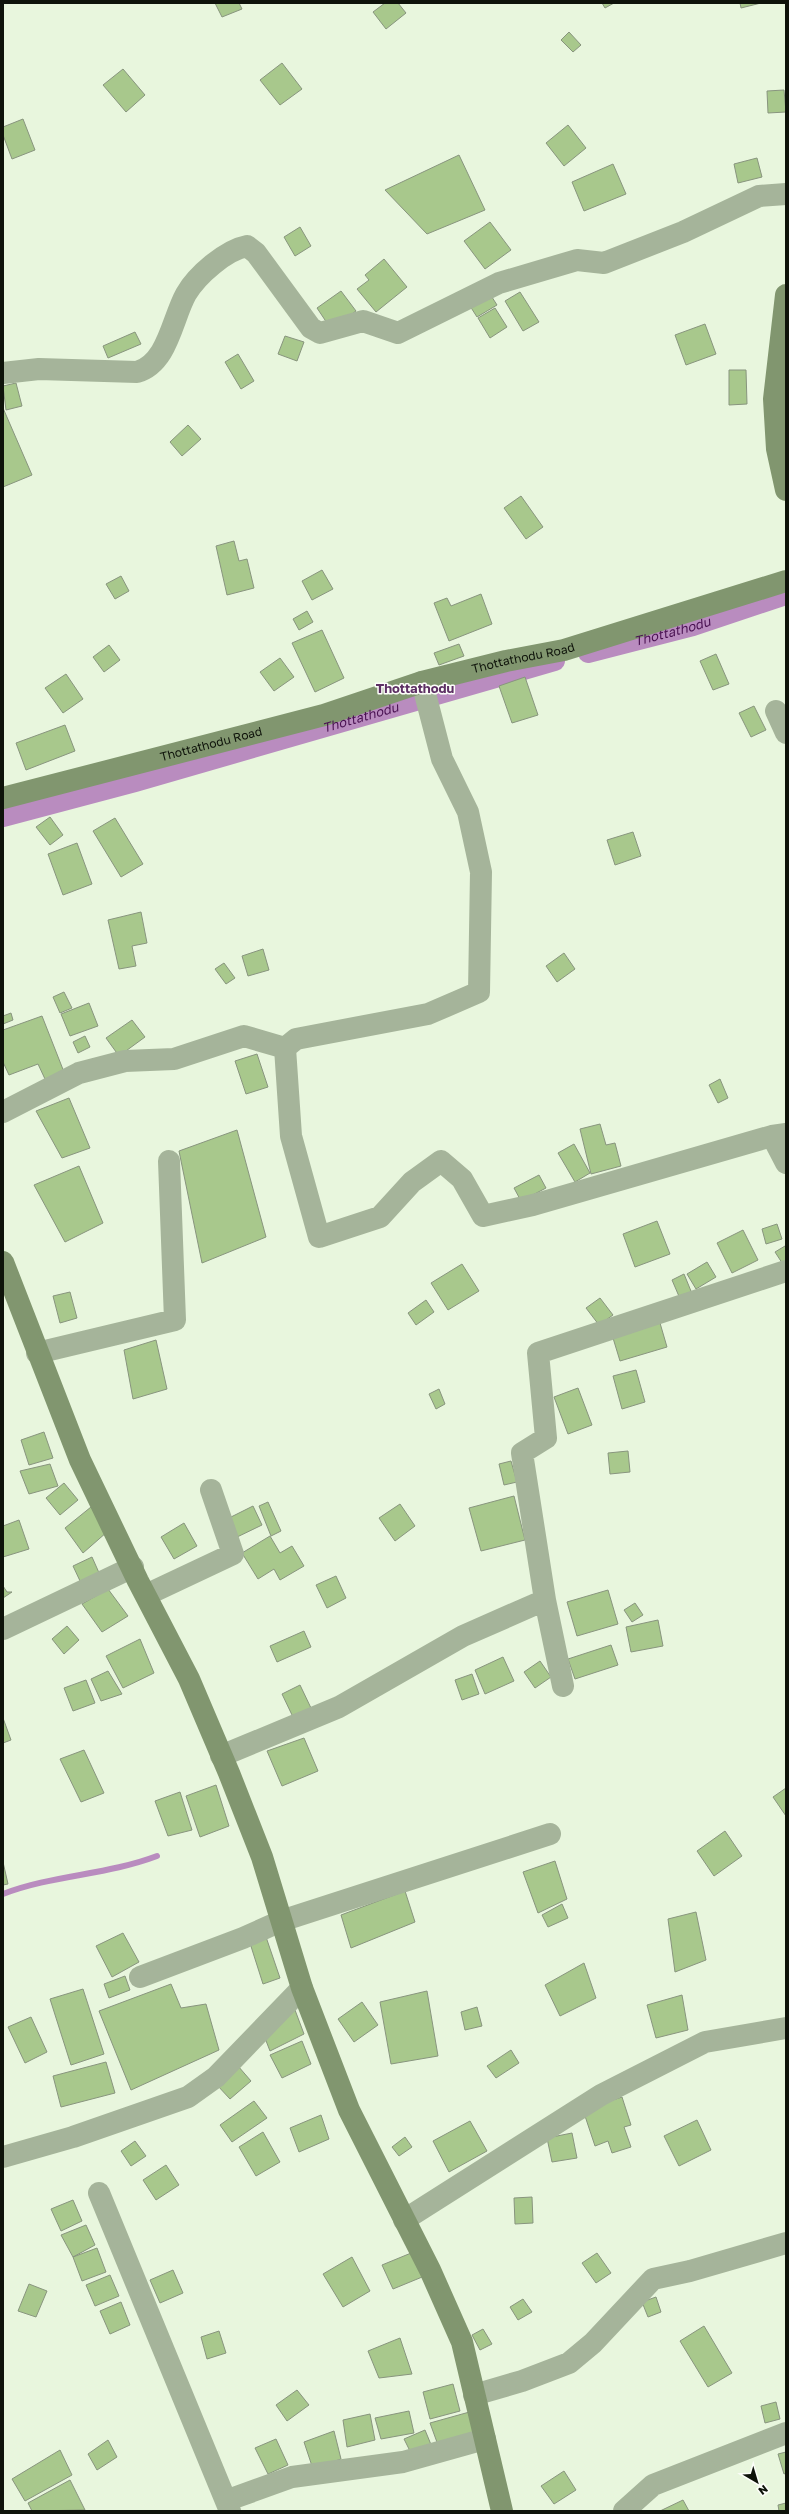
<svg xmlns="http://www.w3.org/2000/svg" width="789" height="2514" font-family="'Golos Text',sans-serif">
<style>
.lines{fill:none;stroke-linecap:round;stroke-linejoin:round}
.stream{stroke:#b98cbf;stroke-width:6}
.canal{stroke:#b98cbf;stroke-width:20}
.building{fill:#a8c88c;stroke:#88957e}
.street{stroke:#a5b49a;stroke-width:22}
.secondary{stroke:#81966f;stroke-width:22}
.labels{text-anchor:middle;stroke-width:3;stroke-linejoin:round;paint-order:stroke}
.street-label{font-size:12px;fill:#0e130a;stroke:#fcfef9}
.water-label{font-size:13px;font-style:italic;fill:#491151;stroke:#fcfef9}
.neighbourhood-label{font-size:13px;font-weight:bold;fill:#5d3064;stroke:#fcfef9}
</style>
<rect width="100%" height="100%" fill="#e8f6dd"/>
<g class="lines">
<path class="stream" d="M3 1894C52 1875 107 1875 157 1856"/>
<g class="canal">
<path id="s1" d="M588 653 693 626 786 595"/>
<path id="s2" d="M3 817 135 782 555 661"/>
</g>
</g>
<path class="building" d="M215 3H239L242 9 222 17Z
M385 3H398L406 13 386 29 373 12Z
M602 3H614L605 8Z
M740 3H761L741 8Z
M569 32 581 45 573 52 561 40Z
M282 63 302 89 280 105 260 80Z
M123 69 145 95 126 112 103 85Z
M784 90 786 112 768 113 767 91Z
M23 119 35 150 12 159 3 135V127Z
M568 125 586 148 564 166 546 143Z
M459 155 485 210 427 234 385 190Z
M757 158 762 177 738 183 734 164Z
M613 164 626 194 584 211 572 182Z
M490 222 511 250 485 269 464 241Z
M300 227 311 246 295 256 284 237Z
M384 259 407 287 376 312 357 289 369 280 365 275Z
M341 291 356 311 331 329 317 308Z
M520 292 539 322 523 331 505 301Z
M490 294 497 305 477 317 470 306Z
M495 308 507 327 490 338 478 318Z
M705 324 716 354 686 365 675 335Z
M135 332 141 344 108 358 103 346Z
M285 336 304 342 297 361 278 354Z
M238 354 254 381 241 389 225 362Z
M729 370H746L747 404 729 405Z
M16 383 22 406 6 410 3 386Z
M3 408 32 475 3 487Z
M188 425 201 439 182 456 170 442Z
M521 496 543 527 526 539 504 508Z
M234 541 239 561 247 559 254 588 227 595 216 546Z
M322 570 333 589 312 600 302 581Z
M121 576 129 591 115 599 106 584Z
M481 594 492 624 449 641 434 603 447 598 451 606Z
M307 611 313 622 299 630 293 619Z
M322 630 344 678 315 692 292 643Z
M459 644 464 656 439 665 434 653Z
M109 645 120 660 104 672 93 657Z
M716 654 729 684 713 690 700 661Z
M280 658 294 677 274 691 260 672Z
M66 674 83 699 63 713 45 688Z
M525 677 538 715 512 723 499 686Z
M754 706 766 730 751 737 739 713Z
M65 725 75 751 26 770 16 743Z
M50 817 63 835 50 845 36 827Z
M115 818 143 864 121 877 93 831Z
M633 832 641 856 615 865 607 840Z
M77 843 92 884 63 895 48 854Z
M141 912 147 943 132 946 136 966 119 969 108 920Z
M263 949 269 970 248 976 242 956Z
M564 953 575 969 557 982 546 966Z
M224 963 235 978 226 984 215 969Z
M64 992 72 1008 60 1013 53 997Z
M89 1003 98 1026 70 1036 61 1014Z
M11 1013 13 1020 3 1024V1016Z
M42 1016 64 1072 45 1079 38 1064 9 1075 3 1062V1030Z
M132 1020 145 1037 119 1056 106 1038Z
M85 1036 90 1047 78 1053 73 1042Z
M257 1054 268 1087 246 1094 235 1061Z
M720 1079 728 1098 718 1103 709 1085Z
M69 1098 90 1148 62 1158 36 1111Z
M600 1124 606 1145 615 1143 621 1166 591 1174 580 1129Z
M237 1130 266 1237 202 1263 179 1151Z
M574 1144 590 1173 575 1182 558 1153Z
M79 1166 103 1223 65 1242 34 1185Z
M539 1175 546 1188 521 1201 514 1188Z
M657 1221 670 1254 635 1267 623 1234Z
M777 1224 782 1239 766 1244 762 1229Z
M743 1230 758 1260 732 1273 717 1243Z
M785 1246 786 1248V1269L775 1252Z
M707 1262 716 1277 696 1289 687 1274Z
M462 1264 479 1291 448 1310 431 1283Z
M684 1274 693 1296 681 1301 672 1280Z
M70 1292 77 1318 60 1323 53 1296Z
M600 1298 613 1315 599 1325 586 1308Z
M426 1300 434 1312 416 1325 408 1313Z
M660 1323 667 1347 620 1361 613 1338Z
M156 1340 167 1389 133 1399 124 1350Z
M636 1370 645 1402 622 1409 613 1376Z
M578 1388 592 1425 568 1434 554 1397Z
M439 1389 445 1404 436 1409 429 1394Z
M44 1432 53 1458 29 1465 21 1440Z
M628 1451 630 1472 610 1474 608 1453Z
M511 1461 517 1482 504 1485 499 1464Z
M50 1464 58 1486 29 1494 20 1471Z
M64 1483 78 1500 60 1515 46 1498Z
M514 1496 525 1540 481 1551 469 1508Z
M268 1502 281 1531 271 1536 259 1506Z
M400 1504 415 1526 395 1541 379 1518Z
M253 1506 262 1525 235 1538 227 1519Z
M91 1507 107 1532 83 1553 65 1528Z
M19 1520 29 1549 3 1557V1526Z
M184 1523 197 1546 174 1559 161 1537Z
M270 1536 280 1553 292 1546 304 1566 280 1580 274 1569 258 1579 242 1553Z
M92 1557 100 1575 81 1583 73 1566Z
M336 1576 346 1598 327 1608 316 1585Z
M3 1586 7 1592H12L3 1598Z
M108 1589 128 1616 102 1632 82 1604Z
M608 1590 618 1624 577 1636 567 1602Z
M635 1603 643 1615 632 1622 624 1610Z
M658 1620 663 1646 631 1652 626 1627Z
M67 1626 79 1640 64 1654 52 1639Z
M304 1631 311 1647 277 1662 270 1646Z
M140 1639 154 1673 123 1688 106 1656Z
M611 1645 618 1665 575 1679 568 1659Z
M503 1657 514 1681 485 1694 475 1670Z
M540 1661 551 1677 535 1688 524 1672Z
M108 1671 122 1694 101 1701 91 1679Z
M472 1674 479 1694 462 1700 455 1680Z
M86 1680 95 1703 73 1711 64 1688Z
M300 1685 311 1708 293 1717 282 1694Z
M3 1718 11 1740 3 1743Z
M304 1738 318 1771 282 1786 267 1751Z
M84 1750 104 1793 81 1802 60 1759Z
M216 1785 229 1826 200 1837 186 1796Z
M786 1788V1816L773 1797Z
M180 1792 192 1830 168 1836 155 1801Z
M725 1831 742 1856 714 1876 697 1851Z
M555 1861 567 1899 538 1913 523 1872Z
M3 1862 8 1884 3 1885Z
M405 1891 415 1922 351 1948 341 1915Z
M562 1904 568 1918 548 1927 542 1915Z
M696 1912 706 1960 675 1972 668 1919Z
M123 1933 139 1962 112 1977 96 1946Z
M265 1934 280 1978 263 1984 249 1940Z
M584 1963 596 1998 560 2016 545 1985Z
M125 1976 130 1990 109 1998 104 1984Z
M171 1984 181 2008 206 2004 219 2050 131 2090 99 2011Z
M83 1989 104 2054 71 2065 50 1999Z
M427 1991 438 2056 391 2064 380 2002Z
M682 1995 688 2030 656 2038 647 2005Z
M362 2002 378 2025 354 2042 338 2019Z
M477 2007 482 2026 465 2030 461 2012Z
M295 2010 304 2034 270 2051 263 2033Z
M31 2017 47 2052 25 2063 8 2027Z
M302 2041 311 2064 282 2078 270 2055Z
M511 2050 519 2063 496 2078 487 2066Z
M106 2062 115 2093 61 2107 53 2076Z
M238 2066 251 2081 230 2099 217 2085Z
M622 2097 631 2125 624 2127 631 2147 612 2153 608 2141 595 2146 583 2110Z
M254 2101 267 2118 232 2142 220 2125Z
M321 2115 329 2139 299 2152 290 2128Z
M697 2120 711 2150 679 2166 664 2136Z
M470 2121 487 2151 449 2172 433 2141Z
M263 2132 280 2162 256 2176 239 2147Z
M572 2133 577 2158 552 2162 547 2138Z
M405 2137 412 2147 399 2156 392 2147Z
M135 2141 146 2156 131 2166 121 2151Z
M166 2165 179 2185 156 2200 143 2180Z
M532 2197 533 2223 515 2224 514 2198Z
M73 2200 82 2221 61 2231 51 2209Z
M86 2225 95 2245 73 2257 61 2235Z
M97 2248 106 2272 82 2281 73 2257Z
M416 2251 427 2275 393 2289 382 2265Z
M597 2253 611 2273 596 2283 582 2263Z
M352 2257 370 2291 343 2307 323 2274Z
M173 2270 183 2293 160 2303 150 2280Z
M110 2275 119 2296 95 2306 86 2285Z
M29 2284 47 2291 36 2317 18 2311Z
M656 2297 661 2312 648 2317 642 2302Z
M523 2299 532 2312 518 2320 510 2307Z
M121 2302 130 2325 110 2334 100 2311Z
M704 2326 732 2373 708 2387 680 2341Z
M483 2329 492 2344 480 2350 472 2335Z
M219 2331 226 2353 207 2359 201 2337Z
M400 2338 412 2374 379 2378 368 2351Z
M453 2384 460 2411 430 2419 423 2392Z
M297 2390 309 2405 287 2421 276 2405Z
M776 2402 780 2419 765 2423 761 2406Z
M409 2411 414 2433 381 2439 375 2418Z
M473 2411 479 2433 438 2445 430 2423Z
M370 2414 375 2440 347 2447 343 2420Z
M425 2430 432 2447 412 2455 404 2439Z
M334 2431 341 2459 313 2469 304 2442Z
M276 2439 288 2465 268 2474 255 2448Z
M108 2440 117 2457 97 2470 88 2454Z
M60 2450 72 2475 25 2501 12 2479Z
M786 2452V2473L784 2474 778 2454Z
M564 2471 576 2490 554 2504 541 2486Z
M70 2480 85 2510 32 2511 28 2503Z
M683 2500 689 2511H660Z
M786 2503V2511H779L778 2505Z"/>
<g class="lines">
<path class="street" d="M3 373 39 369 137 372C168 363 172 319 186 294 197 275 226 250 247 246L256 253 311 328 320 333 363 321 398 333 499 283 577 260 604 263 683 232 759 196 786 194
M776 711 786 733
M285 1048 296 1039 428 1014 479 992 481 872 468 812 442 759 422 682
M3 1112 79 1073 125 1061 174 1059 244 1036 285 1048 291 1136 319 1237 380 1217 412 1182 441 1161 462 1179 483 1216 533 1205 772 1136 786 1134
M772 1136 786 1163
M37 1353 175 1320 169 1161
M146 1595 233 1554 211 1490
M545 1600 563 1686
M3 1629 133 1567
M221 1756 339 1707 463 1636 545 1600 522 1453 546 1438 538 1353 786 1271
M140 1977 243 1938 281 1921 550 1834
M3 2157 73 2137 188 2097 216 2077 302 1988
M99 2193 230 2511
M404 2220 601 2095 705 2042 786 2028
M474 2395 522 2381 569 2363 593 2343 653 2279 690 2271 786 2243
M228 2500 292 2477 403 2462 485 2439
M624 2511 653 2485 786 2433"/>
<g class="secondary">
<path d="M786 295 774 399 777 449 786 490"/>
<path id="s3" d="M3 798 324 715 422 682 506 661 564 650 786 581"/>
<path d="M3 1262 80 1460 138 1581 189 1679 229 1773 262 1857 302 1988 349 2110 430 2270 462 2342 502 2511"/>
</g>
</g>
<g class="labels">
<g class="street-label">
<text dy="4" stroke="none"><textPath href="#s3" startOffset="539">Thottathodu Road</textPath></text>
<text dy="4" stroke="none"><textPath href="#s3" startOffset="215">Thottathodu Road</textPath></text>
</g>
<g class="water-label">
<text dy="5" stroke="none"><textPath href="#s1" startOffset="87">Thottathodu</textPath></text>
<text dy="5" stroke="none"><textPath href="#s2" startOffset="371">Thottathodu</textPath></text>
</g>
<g class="neighbourhood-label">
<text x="415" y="693">Thottathodu</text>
</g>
</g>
<rect width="789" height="2514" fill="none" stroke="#0e130a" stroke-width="8"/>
<g transform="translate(757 2482) rotate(142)" stroke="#fcfef9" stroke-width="3" paint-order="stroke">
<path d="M0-3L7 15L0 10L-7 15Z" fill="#0e130a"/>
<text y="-6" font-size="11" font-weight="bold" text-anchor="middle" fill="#0e130a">N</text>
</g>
</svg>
